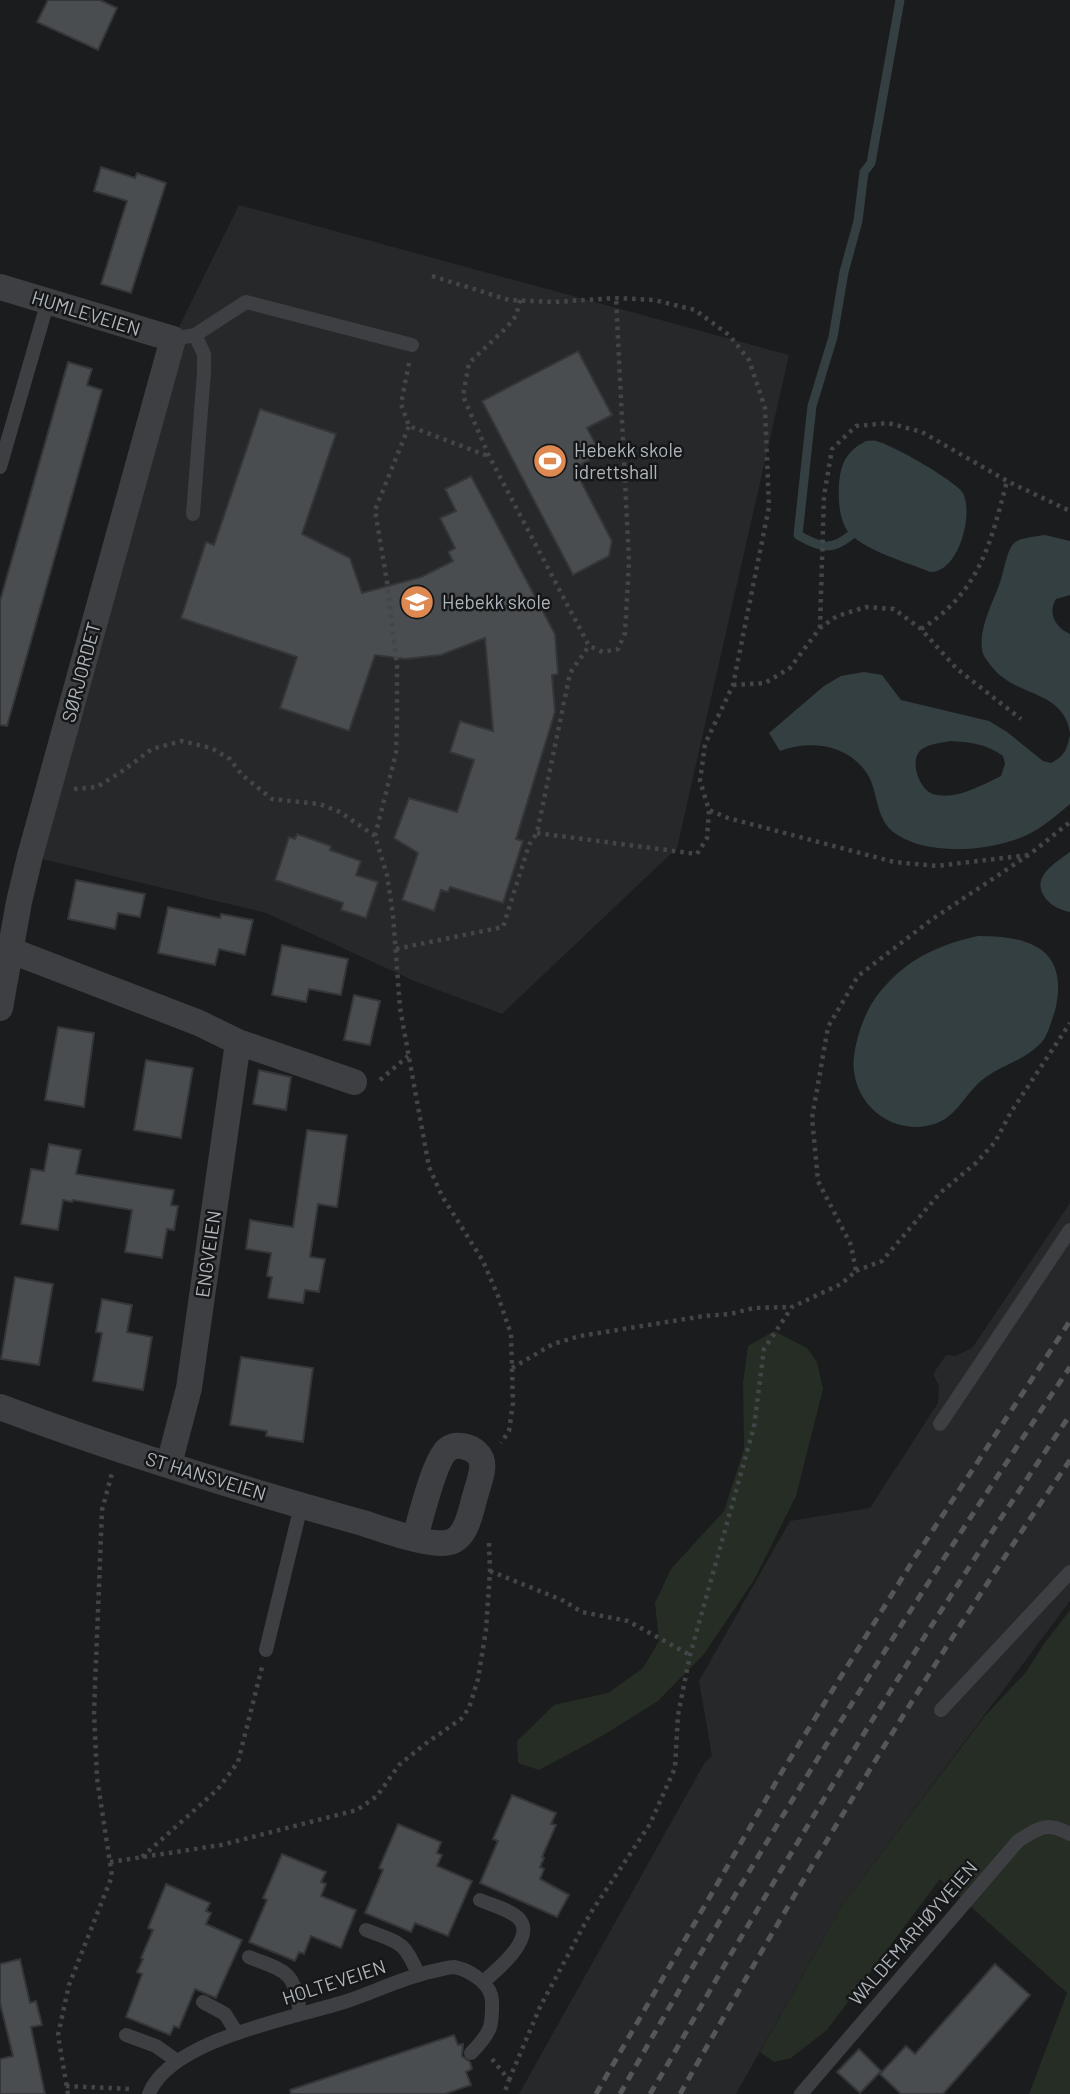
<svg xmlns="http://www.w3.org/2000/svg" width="1070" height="2094" font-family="Barlow,sans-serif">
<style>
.built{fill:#27282a}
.green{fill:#262d25}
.water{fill:#343f42;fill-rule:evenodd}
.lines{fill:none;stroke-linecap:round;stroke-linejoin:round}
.stream{stroke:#343f42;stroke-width:9}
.building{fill:#4a4d4f;stroke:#353639;stroke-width:2}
.path{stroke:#434648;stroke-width:4.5;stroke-dasharray:3.5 5;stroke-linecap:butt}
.service{stroke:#3d3f42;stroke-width:14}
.minor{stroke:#3d3f42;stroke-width:26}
.rail{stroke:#54575a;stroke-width:5;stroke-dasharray:9 7;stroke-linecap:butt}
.labels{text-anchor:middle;stroke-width:5;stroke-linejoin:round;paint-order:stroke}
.street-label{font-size:19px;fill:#afb6bb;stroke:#161718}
.poi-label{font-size:19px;fill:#afb6bb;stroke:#161718;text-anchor:start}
</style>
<rect width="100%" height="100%" fill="#1b1c1d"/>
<path class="built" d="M239 205 789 355 677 848 502 1014 419 983 266 913 30 856 173 339Z
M1070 1203V1601L842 1905 736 2094H519L705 1762 712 1756 699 1681 790 1521 870 1508 938 1403 939 1386 933 1374 946 1355 955 1356 972 1348Z"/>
<path class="green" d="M774 1331 807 1348 817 1362 823 1389 796 1496 754 1580 704 1654 658 1701 602 1736 539 1770 518 1763 517 1741 554 1705 608 1693 643 1668 659 1641 655 1603 671 1569 724 1511 744 1449 743 1383 748 1346Z
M1070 1610V2094H1029L1067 1993 940 1879 827 2030 791 2058 774 2062 760 2052 842 1905 984 1717 1026 1672 1043 1645Z"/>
<path class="water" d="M866 441C869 441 873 440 876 441 891 444 956 481 963 493 974 515 958 573 930 572 907 562 869 552 851 535 839 524 838 499 839 484 841 462 847 451 866 441Z
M1045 535 1070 541V595L1056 599C1047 614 1056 628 1070 634V733C1063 687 1013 699 989 663 986 659 982 654 982 649 979 623 997 597 1003 572 1012 539 1010 540 1045 535Z
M864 672 882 675 901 700 989 721 1007 732 1043 761 1051 763C1065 756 1067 749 1070 735V804C1057 815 1042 828 1027 835 991 852 924 857 892 831 876 817 878 794 869 777 851 745 812 739 780 751L769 733 824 686 841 676ZM950 741C970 742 987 744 1003 756L1005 764 1001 776C982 785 955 801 933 794 920 790 910 763 919 752 925 744 941 743 950 741Z
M1070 852V912C1060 910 1052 906 1046 899 1029 878 1055 863 1070 852Z
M978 936C1029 936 1070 948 1055 1011 1051 1021 1048 1037 1040 1044 1024 1060 1003 1065 986 1077 962 1094 958 1121 926 1126 885 1133 849 1098 854 1056 857 1032 868 1003 886 985 911 957 942 944 978 936Z"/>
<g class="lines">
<path class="stream" d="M851 535C831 552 819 547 798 535L812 406 833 337 844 272 858 221 864 172 871 163 900 0"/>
</g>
<path class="building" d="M48 0H100L117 8 98 50 37 22Z
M101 167 135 178 137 173 166 183 131 293 101 284 127 201 94 191Z
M578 351 612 415 587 428 601 454 574 468 612 541 609 556 573 575 482 401Z
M68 362 92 369 87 385 102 390 7 726 0 725V601Z
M260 409 336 434 302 534 350 558 362 593 421 577 453 561 448 552 455 548 440 518 456 511 445 489 471 476 555 634 558 674 552 675 555 712 516 839 523 841 503 903 450 887 448 892 441 890 434 911 402 900 418 853 394 838 409 798 457 812 474 760 450 752 460 721 493 731 485 638 441 655 405 659 375 655 349 731 280 708 297 657 181 618 206 542 214 545Z
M297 834 331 846 330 850 361 861 356 875 378 882 366 918 341 910 343 903 275 880 289 837 295 839Z
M76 880 145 894 140 917 118 913 115 929 68 919Z
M168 907 220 918 221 914 253 920 245 955 219 949 215 965 158 953Z
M282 945 348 959 341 995 309 989 306 1002 272 995Z
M354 995 380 1001 370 1045 344 1040Z
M58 1027 94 1033 84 1107 45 1100Z
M146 1060 193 1068 181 1138 134 1130Z
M259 1070 291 1077 286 1110 253 1104Z
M307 1130 347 1135 337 1207 318 1204 310 1257 325 1259 319 1292 305 1290 303 1303 268 1298 272 1277 267 1276 271 1253 246 1249 250 1220 293 1227Z
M49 1144 81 1150 76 1174 174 1190 171 1205 178 1206 174 1230 167 1229 162 1258 125 1252 132 1210 73 1200 72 1202 63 1200 58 1230 21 1224 31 1169 44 1171Z
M15 1277 53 1284 39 1365 1 1359Z
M102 1299 132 1305 127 1332 152 1337 143 1390 93 1381 102 1333 96 1332Z
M241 1357 313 1368 303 1442 266 1436 267 1431 230 1425Z
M512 1795 556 1813 551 1824 556 1825 542 1857 544 1858 540 1867 544 1869 540 1879 569 1895 557 1917 480 1883 498 1841 493 1839Z
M398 1824 441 1842 437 1853 442 1855 437 1866 472 1881 448 1936 415 1923 411 1932 365 1913 383 1870 379 1868Z
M282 1854 326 1872 321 1882 326 1884 321 1896 356 1910 341 1948 311 1936 304 1954 299 1952 295 1961 249 1942 267 1900 263 1898Z
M166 1884 210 1903 206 1911 211 1913 206 1924 242 1940 216 1998 195 1989 179 2028 174 2026 170 2035 126 2017 142 1974 137 1972 143 1959 141 1958 153 1930 148 1928Z
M20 1959 30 2003 36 2001 42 2025 31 2027 45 2094H0V2059L13 2056 0 2003V1964Z
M995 1964 1030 1995 943 2094H901L880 2074 906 2046 915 2054Z
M454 2035 458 2045 463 2044 462 2056 470 2062 472 2069 466 2072 471 2085 445 2094H291L290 2090Z
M859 2049 881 2071 860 2093 837 2072Z"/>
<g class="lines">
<path class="path" d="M432 276 509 300 555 302 616 298 654 300 695 310 729 335 749 360 765 408 769 507 733 685 705 744 700 781 709 810 728 818 894 862 937 866 1028 855
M520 300 516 316 507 327 469 363 463 396 489 456 589 646 603 652 618 649 625 633 629 562 616 298
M409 363 401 404 409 426 488 456
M820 628 824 496 832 449 856 426 888 423 922 432 1007 481 1070 511
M921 629C979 593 991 543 1007 481
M733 685 765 683 790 668 820 628 837 616 866 607 894 609 921 629 957 669 1021 719
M74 789 97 787 121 772 152 749 182 741 211 748 230 759 242 775 272 799 319 804 340 812 375 836 387 875 393 915 400 1008 429 1167 442 1196 483 1261 498 1296 511 1334 513 1403 509 1431 501 1443
M537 833 697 854 707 838 709 810
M375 836 396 753 397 721V666L387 582 375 510 409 426
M396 949 503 927 529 845 537 833 570 673 589 646
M380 1080 408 1056
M856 1271 882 1261 940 1193 976 1163 995 1142 1011 1112 1070 1023
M512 1368 553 1344 580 1336 704 1316 730 1314 754 1308 791 1307
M490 1571 562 1600 582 1612 628 1621 690 1655
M142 1857 218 1789 238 1762 262 1667
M110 1862 221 1845 357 1810 377 1796 399 1765 425 1744 461 1719 469 1708 478 1679 486 1630 490 1571 489 1543
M492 2059 509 2080 504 2094
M509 2080 540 2007 590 1914 650 1824 675 1768 678 1715 690 1655 754 1427 764 1349 792 1307 841 1284 856 1271 851 1245 818 1181 812 1118 828 1027 858 976 931 920 1030 854 1070 822
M66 2086 131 2089
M68 2094 58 2035 69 1985 112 1876 97 1778 94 1712 102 1510 112 1473"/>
<path class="service" d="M173 339 195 335 246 302 412 345
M0 467 48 301
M193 514 204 372V354L195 335
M940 1424 1070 1230
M266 1650 301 1506
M941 1710 1070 1572
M480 1900C491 1905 512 1910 520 1920 535 1939 495 1972 483 1982
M366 1930C399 1943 404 1940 418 1974
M249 1957C287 1972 294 1970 300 2013
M203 2002 225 2014 237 2033
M126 2035 156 2046 177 2061
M149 2094C170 2039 295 2018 347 2001 377 1991 406 1976 438 1970 443 1969 449 1967 454 1967 467 1969 487 1981 491 1995 493 2001 492 2020 490 2027 487 2036 478 2046 471 2053
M801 2094 1018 1841C1039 1828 1046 1821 1070 1834"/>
<path class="minor" d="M0 287 173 339 30 856 19 902 0 1008
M12 951 199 1023 238 1042 354 1082
M0 1407C119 1452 241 1489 363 1523 382 1529 433 1548 450 1542 468 1537 471 1508 476 1493 479 1481 488 1463 477 1453 470 1446 456 1443 448 1449 435 1458 420 1520 415 1538
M169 1464 189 1388 238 1042"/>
<path class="rail" d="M596 2094 783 1770 912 1562 1070 1321
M620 2094C760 1845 911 1604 1070 1367
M650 2094C682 2041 711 1987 743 1934 847 1758 955 1584 1070 1415
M680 2094C802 1878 929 1665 1070 1460"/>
</g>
<defs>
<g id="stadium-disc" transform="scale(1.75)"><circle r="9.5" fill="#de8952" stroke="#161718"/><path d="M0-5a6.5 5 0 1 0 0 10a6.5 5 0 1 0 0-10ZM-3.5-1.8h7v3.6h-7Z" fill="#fff"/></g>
<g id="school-disc" transform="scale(1.75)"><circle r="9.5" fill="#de8952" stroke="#161718"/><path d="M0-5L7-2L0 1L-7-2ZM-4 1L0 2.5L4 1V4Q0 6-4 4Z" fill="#fff"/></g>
</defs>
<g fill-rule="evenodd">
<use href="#stadium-disc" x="550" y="461"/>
<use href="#school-disc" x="417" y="602"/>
</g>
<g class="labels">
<g class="street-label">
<text transform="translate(86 313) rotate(17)" y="7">HUMLEVEIEN</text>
<text transform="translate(81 672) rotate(-75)" y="7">SØRJORDET</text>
<text transform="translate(208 1254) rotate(-82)" y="7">ENGVEIEN</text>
<text transform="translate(206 1476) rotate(17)" y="7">ST HANSVEIEN</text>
<text transform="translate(913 1933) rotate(-49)" y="7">WALDEMARHØYVEIEN</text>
<text transform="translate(334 1982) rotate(-18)" y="7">HOLTEVEIEN</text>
</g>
<g class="poi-label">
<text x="574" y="457">Hebekk skole<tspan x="574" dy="22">idrettshall</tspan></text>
<text x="442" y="609">Hebekk skole</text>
</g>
</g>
</svg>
